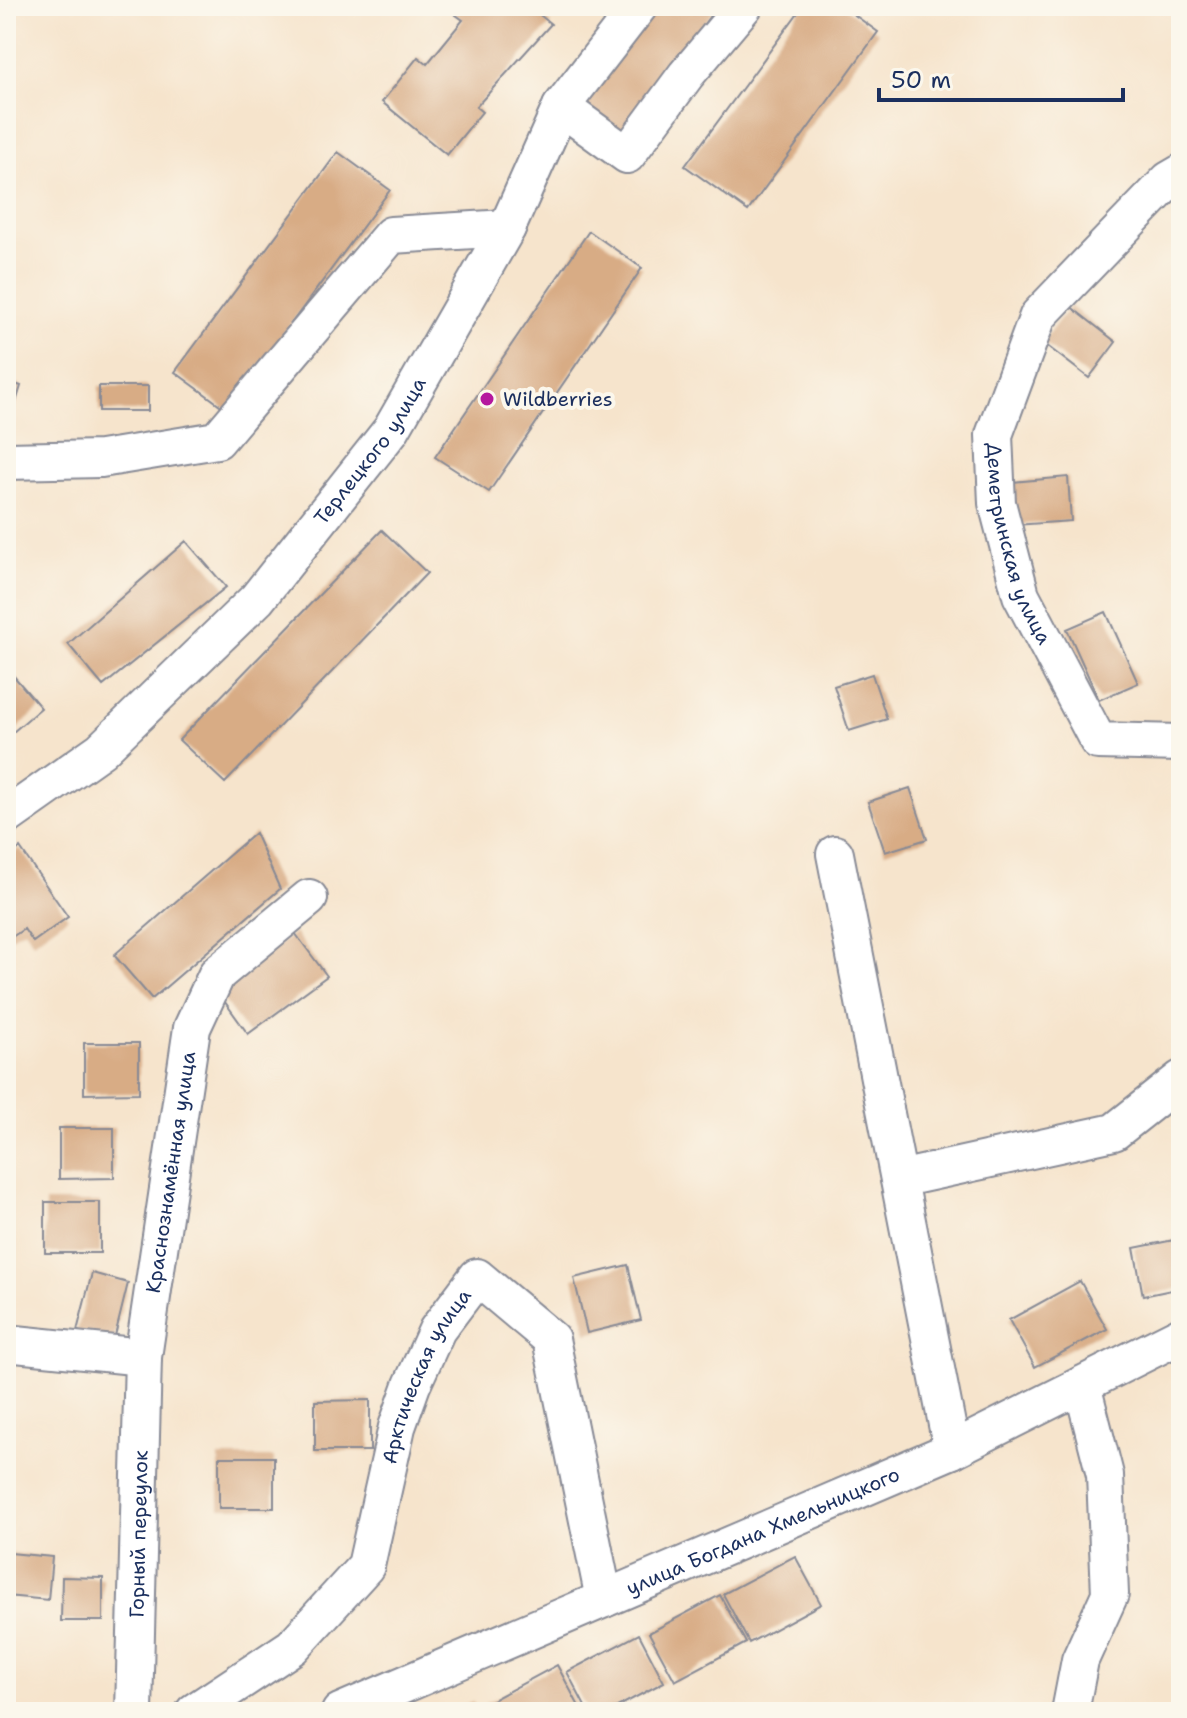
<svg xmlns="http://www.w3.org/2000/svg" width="1187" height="1718" font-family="'Shantell Sans',sans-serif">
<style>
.building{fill:#d8ac85}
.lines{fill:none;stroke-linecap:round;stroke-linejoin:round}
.minor-casing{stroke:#888a95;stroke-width:40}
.minor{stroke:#fff;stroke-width:36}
.poi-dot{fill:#b5179e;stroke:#fbf7ec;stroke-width:3}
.labels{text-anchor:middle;stroke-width:8;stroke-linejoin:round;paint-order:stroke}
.poi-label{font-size:20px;fill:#1b2f5e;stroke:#fbf7ec;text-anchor:start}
.street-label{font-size:20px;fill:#1b2f5e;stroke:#fbf7ec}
</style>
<rect width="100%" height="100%" fill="#fbf7ec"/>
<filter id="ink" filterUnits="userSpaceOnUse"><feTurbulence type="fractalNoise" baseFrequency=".0125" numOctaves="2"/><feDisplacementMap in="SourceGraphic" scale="16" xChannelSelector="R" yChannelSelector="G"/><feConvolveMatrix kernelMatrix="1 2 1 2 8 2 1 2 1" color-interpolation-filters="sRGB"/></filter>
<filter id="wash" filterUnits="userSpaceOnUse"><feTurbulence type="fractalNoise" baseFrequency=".006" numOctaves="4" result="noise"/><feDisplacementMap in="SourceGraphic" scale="32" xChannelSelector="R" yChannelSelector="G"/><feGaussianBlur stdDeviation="1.8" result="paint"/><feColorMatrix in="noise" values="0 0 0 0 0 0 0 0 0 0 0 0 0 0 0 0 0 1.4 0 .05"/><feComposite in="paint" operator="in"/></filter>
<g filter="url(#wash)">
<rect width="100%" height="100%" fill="#f6e4cc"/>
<g id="blocks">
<path class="building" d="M457 6H529L551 24 476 107 482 112 447 155 382 102 418 57 427 64 463 20 452 12Z
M657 6H717L624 135 584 106Z
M803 6H842L878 32 748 211 685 166Z
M338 152 390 190 227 410 175 372Z
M589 231 642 268 489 492 435 457Z
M1070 306 1116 342 1089 378 1042 342Z
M6 381 21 386 7 431H6Z
M99 386H148V411H99Z
M1068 477 1071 521 1015 525 1012 482Z
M382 530 427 573 225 783 179 740Z
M186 541 226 587 103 686 68 644Z
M1106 612 1138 683 1099 700 1067 629Z
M6 667 41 708 6 738Z
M872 674 887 719 849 731 834 686Z
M910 788 927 839 885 852 868 802Z
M255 833 280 889 152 999 114 955Z
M20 848 68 917 33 942 24 929 6 941V858Z
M295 933 327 976 248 1034 217 991Z
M84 1043H139V1093L84 1094Z
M59 1128H114V1178L59 1179Z
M45 1202H100V1253H45Z
M1174 1240 1181 1288 1143 1296 1134 1248Z
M628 1265 641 1320 587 1333 574 1278Z
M92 1273 128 1283 114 1340 77 1331Z
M1080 1281 1107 1329 1035 1367 1009 1320Z
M370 1400V1451H315V1401Z
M219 1457H274V1508H219Z
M10 1553 52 1557 48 1600 7 1596Z
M795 1556 821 1604 749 1643 723 1594Z
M62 1577 103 1578V1621H61Z
M720 1595 746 1643 675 1681 649 1633Z
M639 1634 664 1682 608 1712H588L567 1672Z
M557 1665 582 1712H489L485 1704Z
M472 1701 478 1712H451Z"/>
</g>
</g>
<g filter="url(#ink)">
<use href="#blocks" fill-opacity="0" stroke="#888a95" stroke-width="2"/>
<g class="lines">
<g class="minor-casing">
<g id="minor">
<path d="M561 107 627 155 686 75 744 6"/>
<path id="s1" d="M1181 173 1169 180 1038 316 994 435 997 503 1021 595 1098 741 1181 743"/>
<path d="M6 461 101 459 217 440 391 235 507 228"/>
<path id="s2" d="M6 817 101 750 257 599 391 430 507 228 561 107 639 6"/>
<path d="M835 854 952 1450"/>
<path d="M899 1179 1114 1132 1181 1079"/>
<path d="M6 1343 143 1357"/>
<path id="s3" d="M134 1712 143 1357 192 1028 217 974 309 898"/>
<path id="s4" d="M194 1712 292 1647 366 1566 397 1427 412 1385 437 1330 477 1277 551 1339 604 1599"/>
<path id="s5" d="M340 1712 952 1450 1181 1335"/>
<path d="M1070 1712 1080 1660 1110 1594 1105 1475 1082 1385"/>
</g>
</g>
<use href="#minor" class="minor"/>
</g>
</g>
<circle class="poi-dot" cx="487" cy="399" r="8"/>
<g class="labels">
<g class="poi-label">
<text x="503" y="406">Wildberries</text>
</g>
<g class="street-label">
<text dy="7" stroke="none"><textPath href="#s2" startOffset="520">Терлецкого улица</textPath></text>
<text dy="7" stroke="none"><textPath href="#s1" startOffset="442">Деметринская улица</textPath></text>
<text dy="7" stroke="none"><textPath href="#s3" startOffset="542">Краснознамённая улица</textPath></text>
<text dy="7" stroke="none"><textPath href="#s4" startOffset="428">Арктическая улица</textPath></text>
<text dy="7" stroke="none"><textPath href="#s5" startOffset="460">улица Богдана Хмельницкого</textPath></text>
<text dy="7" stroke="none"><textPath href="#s3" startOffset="178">Горный переулок</textPath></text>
</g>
</g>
<rect width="1187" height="1718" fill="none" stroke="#fbf7ec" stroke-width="32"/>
<path d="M879 88v12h244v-12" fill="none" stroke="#1b2f5e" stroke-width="4"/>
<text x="891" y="88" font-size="24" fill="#1b2f5e" stroke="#fbf7ec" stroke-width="6" paint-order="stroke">50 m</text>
</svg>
